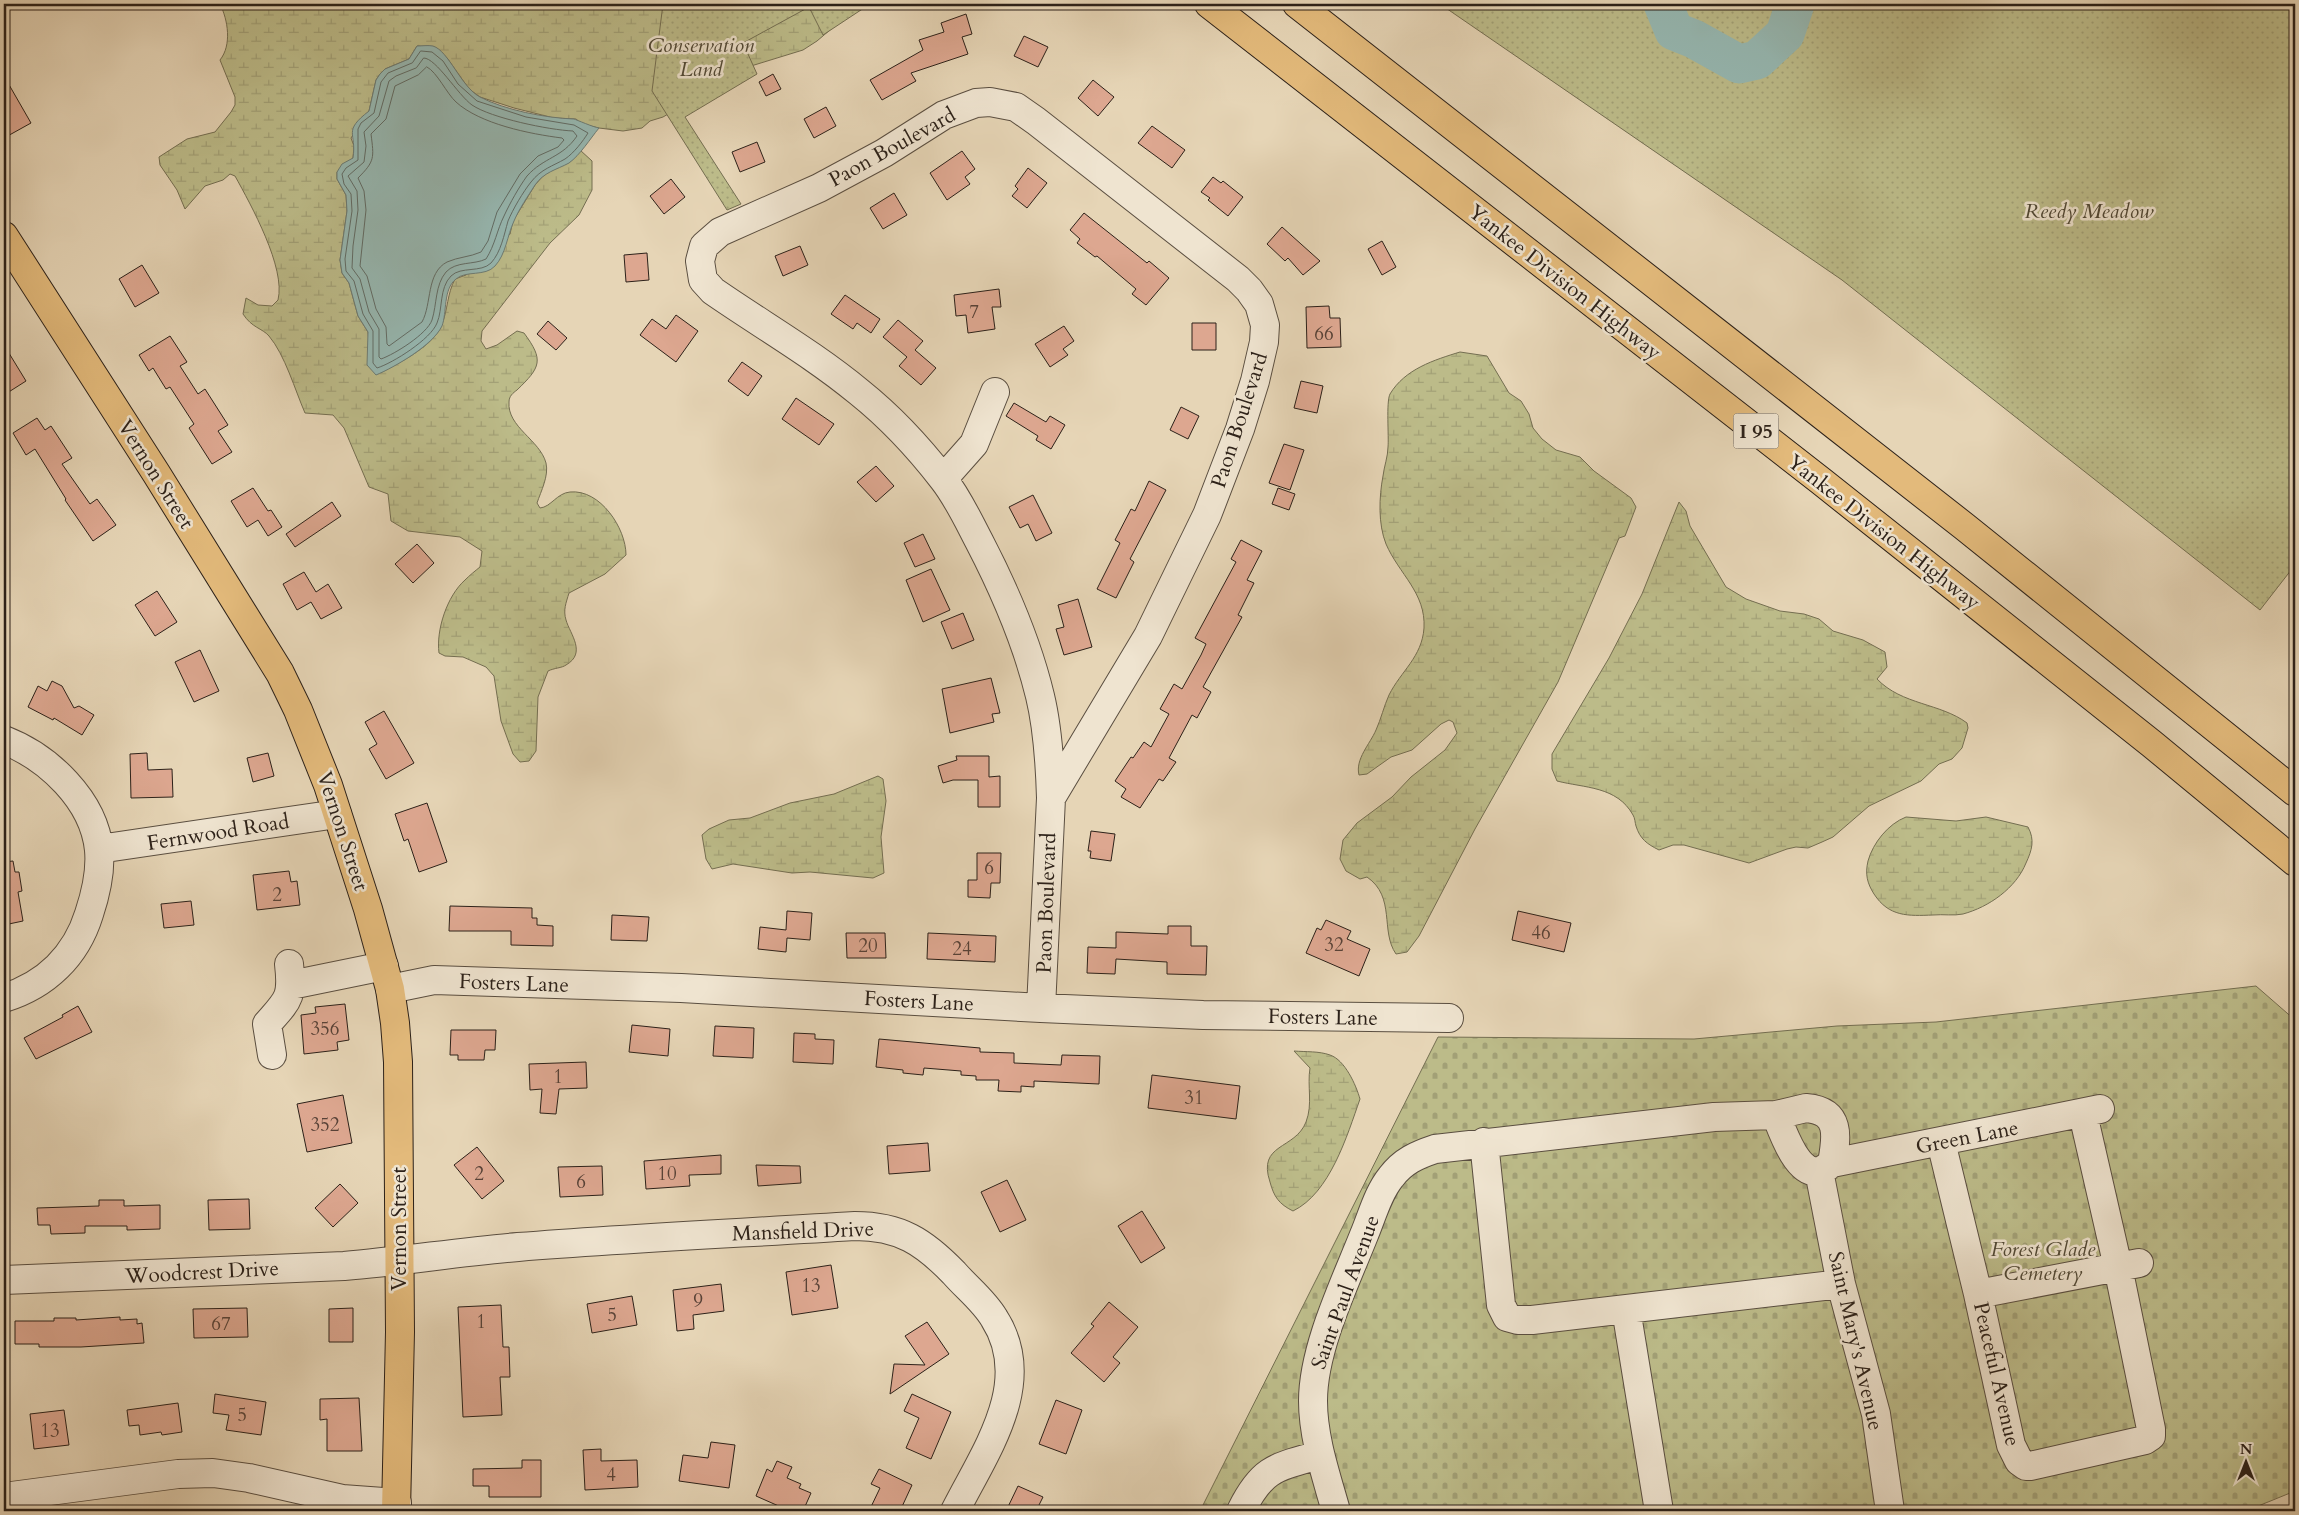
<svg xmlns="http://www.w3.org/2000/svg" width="2299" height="1515" font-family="Cardo,serif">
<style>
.wetland{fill:url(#wetland-marsh);stroke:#746e51}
.cemetery{fill:url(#cemetery-stones);stroke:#746e51}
.park{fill:url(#park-dots);stroke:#746e51}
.water{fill:#96b8b2;stroke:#6c7c75}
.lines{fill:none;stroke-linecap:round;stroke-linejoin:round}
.shore{stroke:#616c66;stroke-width:1}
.river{stroke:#96b8b2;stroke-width:39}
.building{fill:#dda790;stroke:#2c2119}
.minor-casing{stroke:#5a4e40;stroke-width:30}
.major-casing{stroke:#2c2119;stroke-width:30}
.highway-casing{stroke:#2c2119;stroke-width:30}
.minor{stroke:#efe4d0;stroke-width:28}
.major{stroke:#e3ba7b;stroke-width:28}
.highway{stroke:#e3ba7b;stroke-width:28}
.labels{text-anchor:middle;stroke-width:5;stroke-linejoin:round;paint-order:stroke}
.number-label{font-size:19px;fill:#584237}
.shield{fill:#efe4d0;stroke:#665c50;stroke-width:1}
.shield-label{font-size:20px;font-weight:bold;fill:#2c2119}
.park-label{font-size:21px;font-style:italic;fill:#504835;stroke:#efe4d0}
.street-label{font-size:21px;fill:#2c2119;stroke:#efe4d0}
</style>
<defs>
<pattern id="wetland-marsh" width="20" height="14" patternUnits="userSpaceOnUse" patternTransform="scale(1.25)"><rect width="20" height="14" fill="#bcbb89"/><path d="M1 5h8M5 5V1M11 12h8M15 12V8" fill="none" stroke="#a2a076"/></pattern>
<pattern id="cemetery-stones" width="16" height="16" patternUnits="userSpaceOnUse" patternTransform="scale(1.25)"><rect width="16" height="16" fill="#bcbb89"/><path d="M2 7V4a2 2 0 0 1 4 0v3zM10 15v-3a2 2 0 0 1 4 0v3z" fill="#a2a076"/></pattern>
<pattern id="park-dots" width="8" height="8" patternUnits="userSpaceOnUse" patternTransform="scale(1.25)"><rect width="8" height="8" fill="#bcbb89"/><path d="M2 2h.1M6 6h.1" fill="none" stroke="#a2a076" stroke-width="1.8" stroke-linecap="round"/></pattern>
</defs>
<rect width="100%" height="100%" fill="#e6d5b6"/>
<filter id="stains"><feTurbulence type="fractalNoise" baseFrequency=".004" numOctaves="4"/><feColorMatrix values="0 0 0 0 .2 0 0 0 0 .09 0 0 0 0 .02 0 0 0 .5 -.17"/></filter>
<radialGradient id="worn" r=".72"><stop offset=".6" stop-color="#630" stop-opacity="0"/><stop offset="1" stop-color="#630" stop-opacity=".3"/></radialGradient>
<path class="wetland" d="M220 4H866L837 24 817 41 803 50 751 66 663 117 650 121 642 128 623 131 599 128 582 124 576 119 554 118 514 108 480 97 469 89 447 58 434 47 417 46 409 59 385 69 380 74 376 80 369 111 351 138 354 146 353 158 337 172V179L346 195 347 211 340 260 342 273 349 283 358 316 368 332 369 343 382 372C401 362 435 345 442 324 448 309 447 294 455 279L466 275 510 234 513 221 535 185 542 177 550 171 570 162 580 150 592 161V190L579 215 550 243 482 331 481 341 486 349 497 345 517 331 524 333C544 360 541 367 517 390 513 393 509 396 509 402 507 427 540 440 546 463 549 476 541 491 537 503L540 508C551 507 557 493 570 492 600 489 626 528 626 555L605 574 569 593C566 603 563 610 566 620 570 634 587 653 566 665 562 668 554 668 548 671L538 697 536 751 529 761 520 762 513 754 501 721 494 676 486 667 463 657 445 656 439 653C436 630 447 596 465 580 470 575 475 571 480 567L482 551 460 537 408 531 391 521 388 494 369 487 344 428 333 415 305 413C295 390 285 355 269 336 262 328 252 328 243 314L246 298 258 305 272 306 278 300C286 268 251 205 235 176L230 174 223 180 205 186 185 209 177 190 160 165 159 157 187 139 215 132 231 112 235 105V97L220 60C232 45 228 20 220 4Z
M1460 352 1487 356 1509 393 1521 401 1529 414 1533 428 1542 439 1556 450 1580 457 1594 471 1631 498 1636 507 1625 536 1619 538 1558 682 1475 829 1419 936 1407 952 1396 954C1380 931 1396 897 1367 877L1360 879 1346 871 1340 859 1343 840 1357 823 1392 797 1411 777 1445 750 1457 733 1453 722 1449 720 1441 724 1412 750 1391 757 1367 774 1359 775C1355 759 1370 744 1376 730 1381 719 1384 706 1389 695 1401 671 1422 657 1424 628 1426 593 1399 574 1386 544 1378 524 1379 497 1383 476 1384 467 1388 456 1388 447 1389 437 1386 402 1390 394 1405 369 1434 360 1460 352Z
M1679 502 1686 511 1690 526 1726 587 1746 599 1780 611 1804 614 1819 619 1833 631 1863 640 1885 652 1887 667 1877 679C1902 705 1940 703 1967 723L1968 728 1962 748 1952 759 1939 764 1921 781 1869 806 1833 837 1822 842 1808 848 1796 847 1787 849 1749 863 1684 845H1673L1659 850C1647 844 1640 839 1636 826 1635 823 1635 818 1633 815 1617 786 1584 788 1557 781L1552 769V754L1609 658 1642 594Z
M878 776 883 779 886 801 881 837 884 873 873 878 810 872 792 873 733 864 712 869 706 859 702 835 709 829 729 820 750 818 790 803 834 794Z
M1906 817 1956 821 1986 817 2028 827C2035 840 2032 850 2026 863 2016 888 1989 907 1963 914 1954 916 1943 914 1933 915 1908 916 1889 917 1874 894 1867 883 1865 874 1868 861 1873 843 1888 824 1906 817Z
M1294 1051C1306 1052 1319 1051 1330 1055 1345 1060 1356 1085 1360 1099 1347 1136 1330 1193 1293 1211 1279 1204 1274 1197 1270 1182 1257 1143 1295 1150 1306 1122 1313 1104 1307 1086 1310 1068Z"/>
<path class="cemetery" d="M2256 986 2295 1020V1491L2246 1511H1200L1438 1037 1694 1039 1837 1026 1936 1022Z"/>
<path class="park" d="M663 4H870L823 35 809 7 743 43 757 74 685 117 741 204 727 210 652 91Z
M1440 4H2295V565L2260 610 1842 280Z"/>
<path class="water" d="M417 46C422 46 428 45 433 46 449 51 461 87 480 97 505 110 545 118 574 119 577 120 593 127 599 128 590 139 580 155 569 163 556 170 544 172 535 185 528 196 519 209 514 221 507 236 506 254 495 266 485 277 466 270 456 279 443 289 447 313 442 326 433 345 395 367 376 375L367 365 368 332 358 316 349 283 342 273 340 260 347 211 346 195 337 179V172L342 164 353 158C357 132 342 132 369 111L376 80 380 74 385 69 409 59Z"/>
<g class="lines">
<path class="shore" d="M421 51 432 52 443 61 458 84 477 101 526 117 574 125 588 133C583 141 574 153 565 159 553 166 541 169 531 182 523 192 513 209 508 221 504 235 501 252 491 263 481 273 461 266 451 276 439 288 443 309 437 323 431 339 393 363 377 368L373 363V331L363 314 354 281 346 271 345 259 352 211 351 194 344 184 342 174 346 168 358 160V129L361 123 374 113 381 82 388 73 412 63Z
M424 58C436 58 458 95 472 105 491 118 549 130 573 131L577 136C562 158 544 157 527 176 519 187 510 203 504 216 497 230 495 245 486 259 474 265 456 261 446 272 435 285 437 304 432 320 427 334 395 354 381 359L379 357V329L369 312 360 279 352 268 353 246 358 210 357 191 348 176 364 162 366 146 364 132 379 116 389 81 396 76 416 68Z
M427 67C437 72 447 94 456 102 480 124 530 134 562 138L564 140 558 147 538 156 520 174 497 212 488 241 481 252C470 257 458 257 447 262 426 273 432 304 422 322L389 346 387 344 386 327 376 309 367 276 360 266 366 210 364 191 358 178C375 161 374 158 371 134L386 119 395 86 418 75Z"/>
<path class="river" d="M1663 4 1674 31 1694 39 1739 64 1757 60 1785 34 1795 4"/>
</g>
<path class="building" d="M966 14 972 34 962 37 968 54 911 73 916 81 882 100 870 80 923 50 919 40 944 32 941 23Z
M1024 36 1048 47 1038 67 1014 56Z
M773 74 781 89 766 96 759 82Z
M4 76 31 123 4 138Z
M1093 80 1114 97 1098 116 1078 98Z
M826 107 836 126 814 138 804 119Z
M1152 126 1185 150 1172 168 1138 143Z
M757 142 765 162 740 172 732 152Z
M962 151 975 169 965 177 970 184 947 200 930 173Z
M1028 168 1047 183 1027 208 1012 196 1018 189 1015 186Z
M1213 177 1221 183 1223 181 1243 197 1228 216 1208 200 1210 198 1201 192Z
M671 179 685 197 664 214 650 196Z
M894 193 907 215 883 229 870 208Z
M1084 213 1147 263 1149 261 1169 278 1146 305 1132 294 1136 289 1097 256 1095 257 1077 243 1080 239 1070 230Z
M1282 227 1320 261 1303 275 1288 258 1285 261 1267 244Z
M1382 241 1396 267 1382 275 1368 249Z
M800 246 808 265 783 276 775 256Z
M647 253 649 280 626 282 624 255Z
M142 265 159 293 135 307 119 279Z
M999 289 1001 307H992L995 329 968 333 966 315 956 316 954 295Z
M845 295 880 319 871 333 857 323 853 329 831 314Z
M1329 306 1330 318H1340L1341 347 1307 348 1306 307Z
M676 315 698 331 676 362 640 335 652 319 666 329Z
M898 320 923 341 915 350 936 368 921 385 899 366 907 357 883 337Z
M548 321 567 338 556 350 537 334Z
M1192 323H1216V350H1192Z
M1064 326 1074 341 1063 349 1068 355 1050 367 1035 344Z
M170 336 187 362 180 366 198 394 205 389 228 425 218 431 232 452 212 464 189 428 194 424 170 387 166 389 153 368 149 371 139 355Z
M4 345 26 381 4 395Z
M742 362 762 376 748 396 728 381Z
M1301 381 1323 386 1317 413 1294 408Z
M796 398 834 424 819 445 782 419Z
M1014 403 1046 422 1050 416 1065 425 1051 449 1036 440 1038 436 1006 416Z
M1181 407 1199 416 1188 439 1170 430Z
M37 418 45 430 51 426 72 458 62 464 90 504 97 499 116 525 93 541 65 500 66 499 35 449 26 455 13 433Z
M1284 444 1304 450 1290 490 1269 483Z
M876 466 894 486 876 502 857 482Z
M1149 481 1166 490 1130 559 1134 562 1116 598 1097 589 1120 543 1115 540 1131 509 1135 511Z
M253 488 268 511 271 510 282 527 268 536 258 520 247 527 231 501Z
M1278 488 1295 494 1289 510 1272 504Z
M1033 495 1052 533 1036 541 1028 524 1020 528 1009 507Z
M332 502 341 516 295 547 286 534Z
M923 534 935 559 915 567 904 543Z
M1241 540 1262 551 1247 580 1254 583 1238 615 1242 617 1203 687 1211 692 1197 718 1192 715 1169 758 1176 762 1163 781 1159 779 1140 808 1121 797 1126 789 1115 781 1131 757 1133 758 1144 742 1151 747 1169 714 1160 709 1174 684 1182 689 1201 655 1206 644 1195 638 1236 562 1231 559Z
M417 544 434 563 413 583 395 564Z
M931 569 950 610 923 622 906 580Z
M304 572 316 592 328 584 342 608 321 619 311 602 297 610 283 584Z
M157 591 177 622 155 636 135 605Z
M1078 599 1092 647 1064 655 1056 629 1064 627 1058 605Z
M963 613 974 640 952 649 941 622Z
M200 650 219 691 194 702 175 662Z
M991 678 1000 713 992 714 994 722 950 733 942 689Z
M52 681 62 686 74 708 79 706 94 715 82 735 54 718 53 720 28 707 38 686 47 691Z
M384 711 414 763 386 779 369 749 377 744 365 722Z
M147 753 148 770 172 769 173 797 131 798 130 754Z
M268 753 274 776 253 782 247 758Z
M956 756H989V777L1000 776V807H978V780H953L943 783 938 766 957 760Z
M427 803 447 862 419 872 408 839 404 841 395 814Z
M1091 831 1115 834 1111 861 1090 858 1091 851H1088Z
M977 853H1001L1000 883H991L990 898 968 897V880H977Z
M13 861 15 872H19L22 891 18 892 23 921 4 925V862Z
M289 871 291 882 297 881 300 905 257 910 253 875Z
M191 901 194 925 164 928 161 904Z
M450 906 532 908V918H537V925L553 926V946L511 945V931H449Z
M787 911 812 913 810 940 787 938 786 952 758 949 760 927 786 930Z
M1518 911 1571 923 1564 952 1512 940Z
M612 915 649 917 647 941 611 940Z
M1326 920 1351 931 1347 939 1370 949 1359 976 1306 953 1317 928 1321 930Z
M1168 926H1191V946H1207L1206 975 1167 974V962L1116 959 1115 974 1087 973 1088 947 1116 948V932L1168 934Z
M846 933H885L886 958H847Z
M928 933 996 936 995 962 927 959Z
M345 1004 349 1040 337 1042 338 1050 304 1054 301 1015 316 1013 315 1007Z
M78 1006 92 1032 36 1059 24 1038 63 1017 62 1015Z
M632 1025 670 1029 668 1056 629 1052Z
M715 1026 754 1028 753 1058 713 1056Z
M451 1030H496L495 1050H485L484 1060H458V1055H450Z
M794 1033 815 1034V1039L834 1040 833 1064 793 1062Z
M879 1039 980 1048V1052L1014 1053V1063L1061 1065 1062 1055 1100 1056 1099 1084 1034 1081V1087L1021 1086V1092L998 1091 999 1080H976V1076L961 1075V1071L924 1068 923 1075 903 1073V1070L876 1067Z
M586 1062 587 1088 559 1089 556 1114 540 1113 542 1089 530 1090 529 1064Z
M1152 1075 1240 1086 1236 1119 1148 1108Z
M343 1095 352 1143 307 1152 297 1104Z
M928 1143 930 1171 889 1174 887 1146Z
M477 1147 504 1181 482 1199 454 1165Z
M721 1155V1174L689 1175 690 1186 646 1189 644 1161Z
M756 1165 800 1166 801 1183 758 1186Z
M602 1166 603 1195 560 1197 558 1167Z
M1007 1180 1026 1220 1000 1232 981 1192Z
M340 1184 358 1203 333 1227 315 1208Z
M249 1199 250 1229 209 1230 208 1200Z
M99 1200H124V1206L160 1205V1229L127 1230V1226H85V1233L51 1234 50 1225H38L37 1208 99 1206Z
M1142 1211 1165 1248 1141 1263 1118 1226Z
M831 1265 838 1308 792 1315 786 1272Z
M721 1284 724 1311 693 1315 694 1329 677 1331 673 1290Z
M632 1296 637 1325 592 1333 587 1304Z
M1109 1302 1138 1327 1113 1357 1120 1363 1104 1382 1071 1353 1094 1326 1091 1324Z
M501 1305 503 1347H509L510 1377H500L502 1415 463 1417 458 1307Z
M247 1308 248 1337 194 1338 193 1309Z
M353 1308V1342H329V1309Z
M120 1317V1320L137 1319V1324L142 1323 144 1343 81 1347H39V1344H15V1321H54V1318H76V1320Z
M927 1322 949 1354 890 1394 894 1364 925 1365 905 1336Z
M215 1394 266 1402 261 1435 226 1430 229 1415 213 1413Z
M912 1394 951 1412 931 1459 906 1448 919 1418 904 1411Z
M359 1398 362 1451H327V1419L320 1420V1399Z
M1056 1400 1082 1410 1066 1454 1039 1444Z
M178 1403 182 1432 162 1435 161 1432 140 1435 139 1425 129 1426 127 1410Z
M64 1410 69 1445 34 1449 30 1414Z
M711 1442 735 1445 729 1488 679 1481 683 1455 708 1458Z
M601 1449V1461L637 1460 638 1487 585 1490 583 1450Z
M522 1460H541V1497H489V1486H473V1469L522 1468Z
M777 1461 792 1467 787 1478 801 1484 799 1488 811 1493 803 1511H790L756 1496 767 1469 772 1472Z
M879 1469 912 1485 900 1511H869L880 1488 871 1484Z
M1018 1486 1043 1497 1036 1511H1006Z"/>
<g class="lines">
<g class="minor-casing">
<path id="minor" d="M943 479 974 444 995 392
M4 740C48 757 94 800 99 850 101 872 96 893 89 914 76 956 46 985 4 998
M99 849 337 814
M291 985 384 966
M390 989 434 980 681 988 1041 1008 1203 1015 1449 1018
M1041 1008 1051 798 1148 636 1207 515 1240 429 1255 381 1264 342 1265 325 1259 304 1249 290 1238 279 1036 121 1016 107 990 102 976 103 944 115 884 153 819 188 720 232 704 246 700 261 703 280 713 291C762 325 813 354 859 392 889 416 919 448 943 479 958 498 968 520 979 541 1005 591 1027 642 1040 696 1048 729 1050 764 1051 798
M272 1055 267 1024C288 1000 293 998 289 964
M1806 1108C1841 1111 1837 1136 1832 1163 1828 1166 1823 1171 1818 1171 1797 1175 1782 1130 1776 1115Z
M1484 1142 1501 1305 1507 1317 1518 1320H1532L1841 1284
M1941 1142 1978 1294 2011 1445 2019 1461 2026 1466H2030L2145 1440 2151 1436V1429L2118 1267 2083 1114
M1832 1163 2100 1109
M1819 1171 1841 1284 1876 1414 1890 1511
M4 1280 344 1266C402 1261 460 1252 518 1247 630 1238 743 1233 855 1226 900 1226 924 1242 954 1273 967 1288 984 1301 994 1318 1036 1383 984 1453 955 1511
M1978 1294 2139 1263
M1626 1309 1659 1511
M4 1497 178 1474 213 1473 249 1478 342 1499 397 1503
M1241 1511C1262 1468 1276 1467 1320 1455
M1336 1511C1326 1475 1313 1438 1313 1401 1313 1348 1345 1283 1364 1235 1372 1216 1378 1193 1391 1177 1403 1161 1417 1155 1435 1149L1714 1117 1776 1115"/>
</g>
<g class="major-casing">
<path id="major" d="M4 236 156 473 280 673 298 710 328 785 368 909 390 989 395 1023 398 1062 400 1332 396 1511"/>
</g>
<g class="highway-casing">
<path id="highway" d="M1209 4 1821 481 2152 744 2295 862
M1297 4 1965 527 2295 792"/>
</g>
<use href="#minor" class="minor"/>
<use href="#major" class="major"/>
<use href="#highway" class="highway"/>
</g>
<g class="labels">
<g class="number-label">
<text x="974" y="318">7</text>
<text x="1324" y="340">66</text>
<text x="989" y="874">6</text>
<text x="277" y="901">2</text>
<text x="1541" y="939">46</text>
<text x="1334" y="951">32</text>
<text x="868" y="952">20</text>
<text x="962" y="955">24</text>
<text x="325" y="1035">356</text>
<text x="558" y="1083">1</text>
<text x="1194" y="1104">31</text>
<text x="325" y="1131">352</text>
<text x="479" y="1180">2</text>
<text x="667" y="1180">10</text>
<text x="581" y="1188">6</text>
<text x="811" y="1292">13</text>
<text x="698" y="1307">9</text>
<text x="612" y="1321">5</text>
<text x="481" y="1328">1</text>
<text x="221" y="1330">67</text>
<text x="242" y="1421">5</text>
<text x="50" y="1437">13</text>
<text x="611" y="1481">4</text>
</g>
<rect class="shield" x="1733.5" y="413.5" width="45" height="35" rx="4"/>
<g class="shield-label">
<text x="1756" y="438">I 95</text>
</g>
<g class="park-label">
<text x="701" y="52">Conservation<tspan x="701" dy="24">Land</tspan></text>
<text x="2089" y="218">Reedy Meadow</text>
<text x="2043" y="1256">Forest Glade<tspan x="2043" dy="24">Cemetery</tspan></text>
</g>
<g class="street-label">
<text transform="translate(892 147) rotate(-29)" y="7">Paon Boulevard</text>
<text transform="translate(1565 282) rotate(38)" y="7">Yankee Division Highway</text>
<text transform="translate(1239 420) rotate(-72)" y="7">Paon Boulevard</text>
<text transform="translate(156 474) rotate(58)" y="7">Vernon Street</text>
<text transform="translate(1884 532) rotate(38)" y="7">Yankee Division Highway</text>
<text transform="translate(343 831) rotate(72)" y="7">Vernon Street</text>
<text transform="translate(218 832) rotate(-9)" y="7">Fernwood Road</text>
<text transform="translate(1046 903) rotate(-88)" y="7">Paon Boulevard</text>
<text transform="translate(514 983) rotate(2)" y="7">Fosters Lane</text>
<text transform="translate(919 1001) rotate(3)" y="7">Fosters Lane</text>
<text transform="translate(1323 1017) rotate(1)" y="7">Fosters Lane</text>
<text transform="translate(1967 1137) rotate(-11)" y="7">Green Lane</text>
<text transform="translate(399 1229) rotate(-90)" y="7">Vernon Street</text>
<text transform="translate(803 1231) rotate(-2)" y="7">Mansfield Drive</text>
<text transform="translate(202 1272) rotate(-3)" y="7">Woodcrest Drive</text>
<text transform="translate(1345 1292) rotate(-70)" y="7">Saint Paul Avenue</text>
<text transform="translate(1856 1341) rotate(77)" y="7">Saint Mary's Avenue</text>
<text transform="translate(1997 1374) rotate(77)" y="7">Peaceful Avenue</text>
</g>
</g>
<rect width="2299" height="1515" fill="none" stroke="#e6d5b6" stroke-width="20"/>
<rect x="5" y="5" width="2289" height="1505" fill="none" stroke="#2c2119" stroke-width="2.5"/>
<rect x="10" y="10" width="2279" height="1495" fill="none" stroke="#2c2119"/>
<g transform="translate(2246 1462)" stroke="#efe4d0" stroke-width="4" paint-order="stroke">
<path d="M0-4L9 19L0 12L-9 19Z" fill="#2c2119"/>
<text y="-8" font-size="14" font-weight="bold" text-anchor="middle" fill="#2c2119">N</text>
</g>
<rect width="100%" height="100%" filter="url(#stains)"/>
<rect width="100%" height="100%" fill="url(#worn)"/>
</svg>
